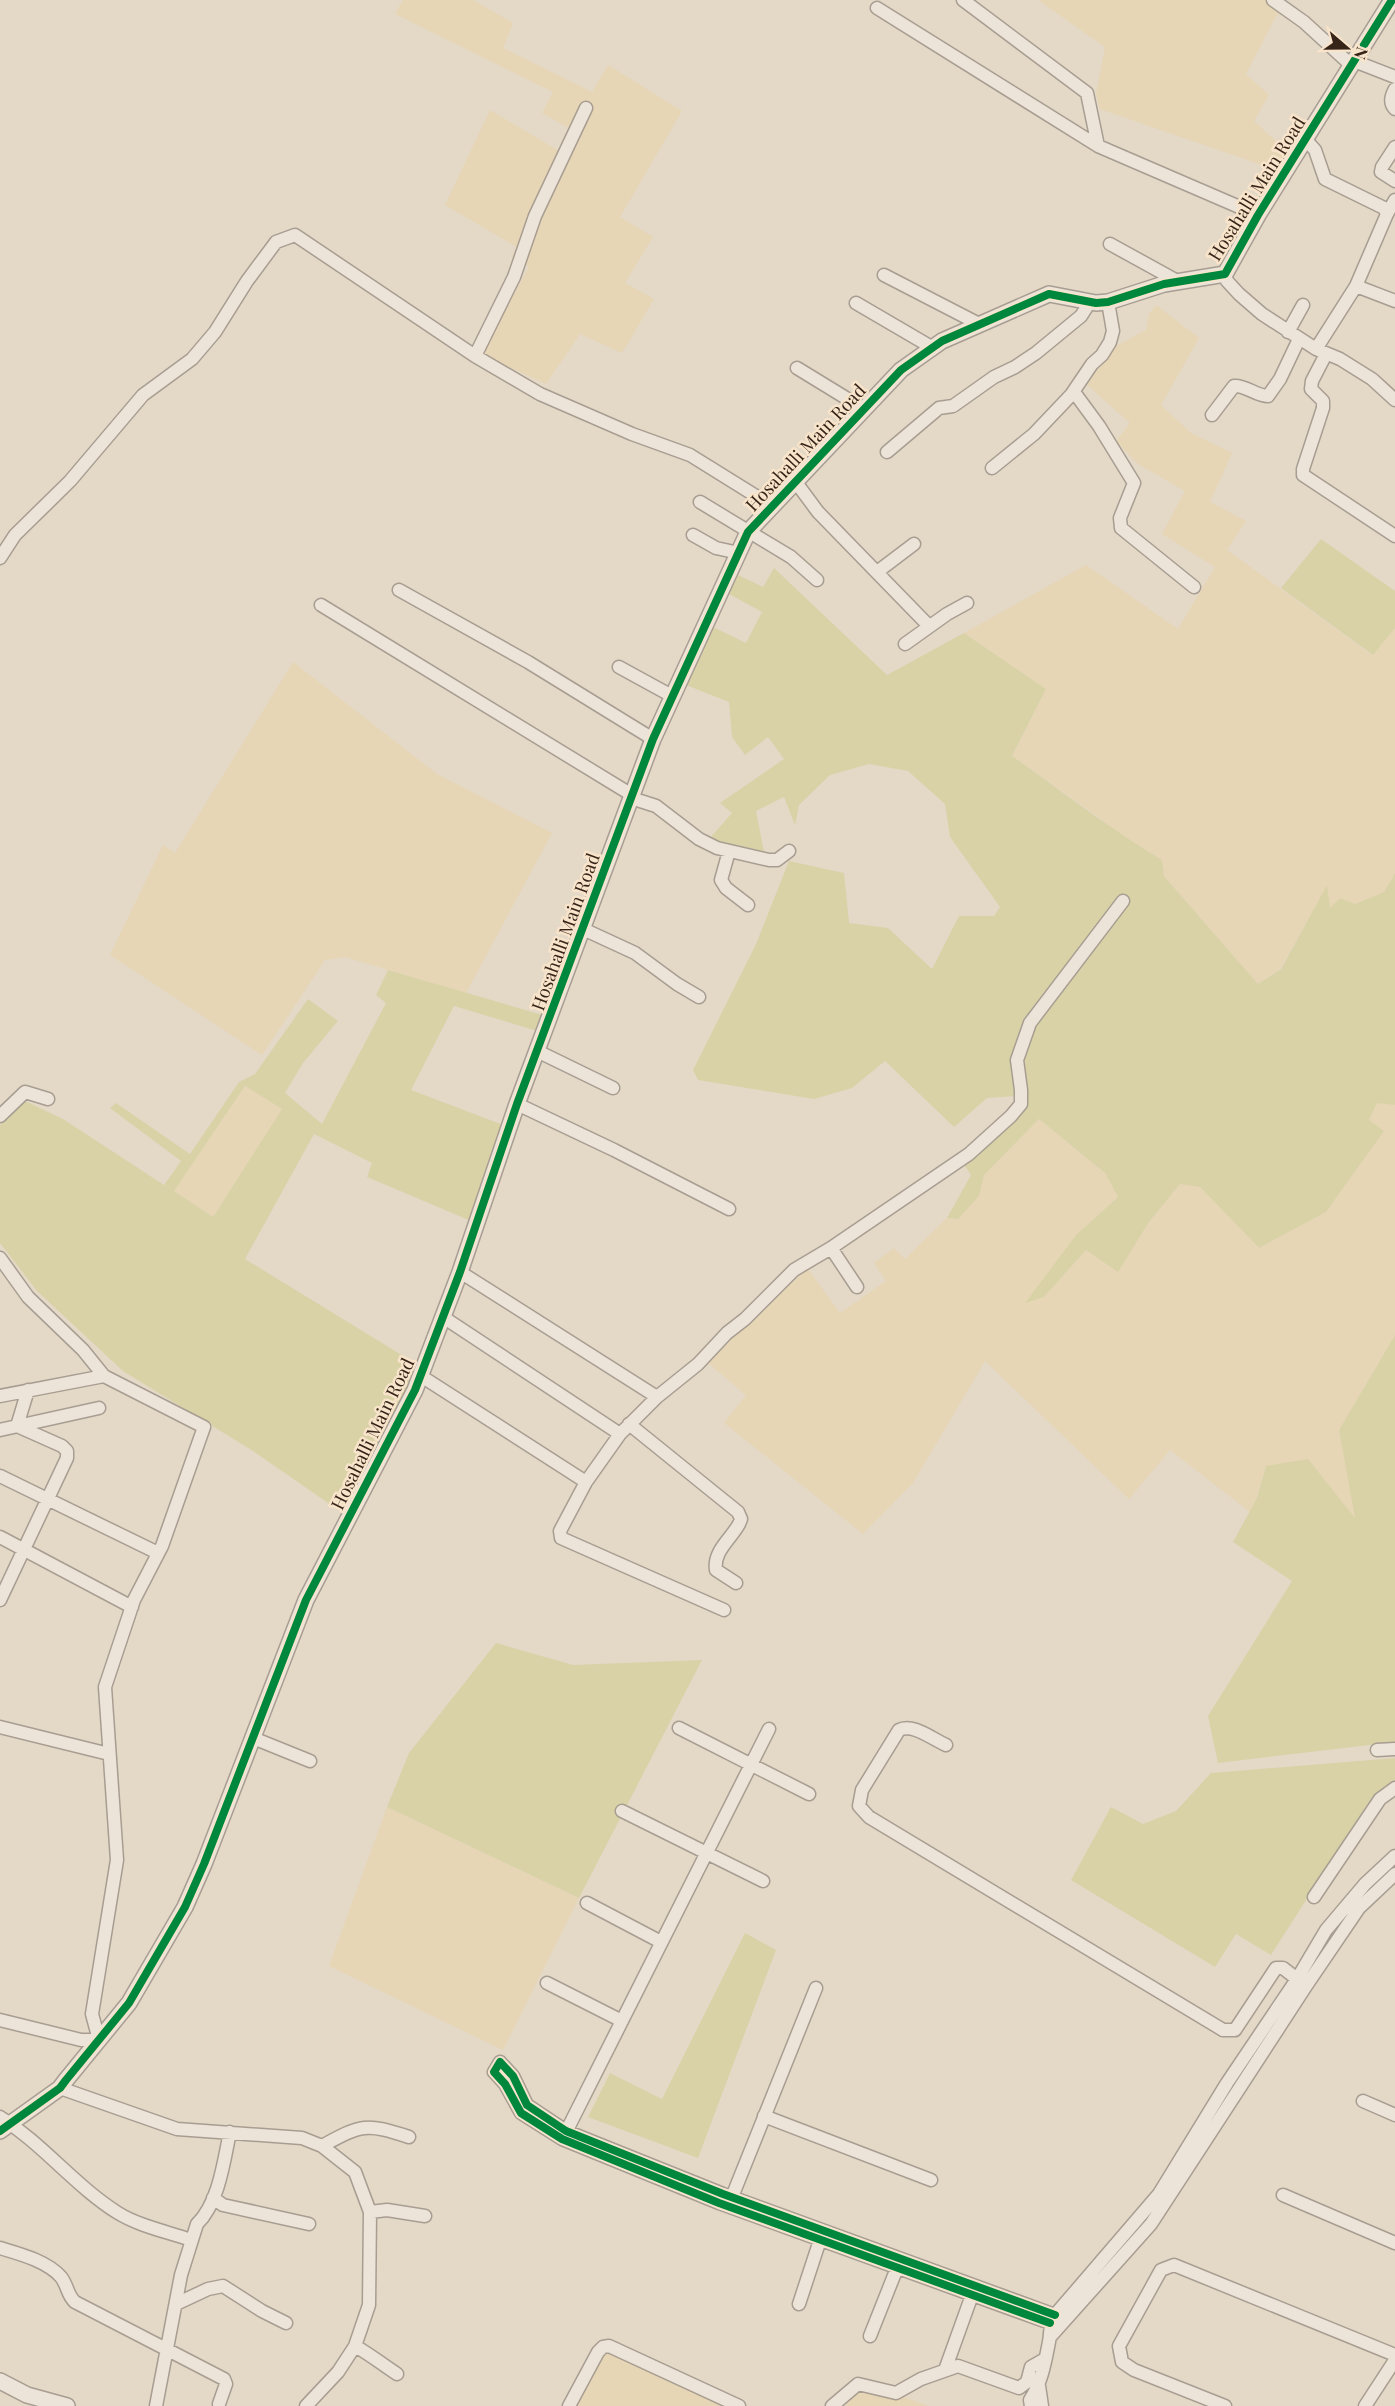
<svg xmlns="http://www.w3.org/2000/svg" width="1395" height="2406" font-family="'Playfair Display',serif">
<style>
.farmland{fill:#e6d6b5}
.green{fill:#d9d2a7;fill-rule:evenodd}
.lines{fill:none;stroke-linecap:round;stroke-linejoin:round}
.minor-casing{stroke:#a89d91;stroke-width:15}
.tertiary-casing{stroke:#a89d91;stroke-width:18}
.minor{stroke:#ece4d9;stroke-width:12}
.tertiary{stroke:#ece4d9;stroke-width:15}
.cycleway-casing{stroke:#f8e4ca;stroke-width:11}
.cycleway{stroke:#00873e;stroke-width:8}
.labels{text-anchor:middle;stroke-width:5;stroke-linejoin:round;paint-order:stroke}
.street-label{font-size:18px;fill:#372419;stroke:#f8e4ca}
</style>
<rect width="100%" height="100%" fill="#e4d8c7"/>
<path class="farmland" d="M403 0H473L513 23 503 48 592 92 608 65 682 111 620 217 653 237 625 283 654 299 622 353 580 334 546 384 481 354 529 267 512 257 517 247 445 205 490 110 559 151 572 130 542 113 553 92 395 14Z
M1038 0H1267L1283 11 1276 16 1246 74 1269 95 1254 121 1290 154 1279 171 1100 109 1096 94 1105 47Z
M1156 305 1199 338 1161 405 1191 433 1232 453 1210 502 1246 521 1227 550 1372 655 1395 628V873L1384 892 1355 904 1330 909 1327 886 1280 969 1258 984 1164 876 1162 860 1115 831 1097 816 1012 756 1046 689 964 633 1086 565 1178 629 1215 567 1162 534 1185 491 1138 464 1116 441 1130 423 1086 384 1092 372 1111 355 1116 346 1146 330 1149 314Z
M293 662 437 774 552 833 466 993 345 957 325 960 262 1055 110 955 163 845 175 853Z
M245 1086 283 1109 213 1217 173 1191Z
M1377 1102 1395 1105V1335L1339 1430 1356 1519 1266 1466 1257 1498 1250 1512 1170 1450 1129 1499 985 1361 913 1483 863 1534 724 1423 746 1395 707 1362 753 1316 808 1269 840 1313 886 1281 874 1263 894 1248 905 1259 947 1218 958 1219 979 1196 984 1175 1039 1119 1105 1173 1118 1197 1076 1235 1044 1297 1086 1250 1118 1271 1149 1222 1180 1184 1200 1187 1259 1248 1326 1212 1383 1131 1369 1120Z
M387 1807 579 1898 503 2050 329 1966Z
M602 2351 732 2403 730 2406H573Z
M854 2380 929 2406H846Z"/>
<path class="green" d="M1321 539 1395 591V628L1373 655 1281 588Z
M774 568 887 675 964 633 1046 689 1012 756C1062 791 1110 829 1162 860L1164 876 1258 984 1281 969 1327 885 1330 908 1340 898 1355 904 1384 892 1395 873V1105L1377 1103 1369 1120 1384 1131 1326 1212 1259 1248 1200 1187 1180 1184 1149 1222 1118 1272 1086 1250 1044 1297 1025 1303 1076 1235 1118 1197 1105 1173 1039 1119 984 1175 979 1196 958 1219 947 1218 971 1175 963 1163 1021 1108 1027 1095 987 1098 954 1127 885 1061 852 1088 814 1099 698 1080 693 1070 756 944 789 861 844 873 849 923 888 928 932 969 959 916H994L1000 907 950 837 945 804 908 771 869 764 830 775 799 805 795 825 784 797 756 811 764 852 743 849 710 838 732 813 720 803 784 759 768 737 745 755 732 737 729 702 686 685 711 626 746 643 762 612 729 594 738 575 763 587Z
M388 970 546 1016 541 1032 454 1006 411 1090 506 1126 471 1221 367 1177 372 1163 314 1134 245 1259 418 1365 393 1419 341 1512 253 1451 123 1371 37 1291 0 1243V1125L23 1100 63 1119 164 1185 181 1161 110 1108 116 1103 190 1154 239 1082 255 1074 308 999 338 1021 303 1063 285 1093 322 1124 386 1003 376 995ZM245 1086 282 1109 213 1217 174 1191Z
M1395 1335V1742L1218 1763 1208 1716 1292 1581 1233 1542 1257 1498 1266 1466 1308 1459 1355 1518 1339 1430Z
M496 1643 573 1665 702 1660 579 1898 387 1807 409 1753Z
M1395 1758V1782L1372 1797 1271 1955 1236 1934 1215 1967 1071 1880 1111 1807 1143 1824 1176 1811 1211 1773Z
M745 1933 776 1950 698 2158 588 2117 610 2073 662 2099Z"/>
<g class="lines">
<g class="minor-casing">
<path id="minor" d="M963 0 1087 93 1098 146 1258 215
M1273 0 1304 22 1351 65
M877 8 1098 146
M1354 61 1395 77
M1395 89C1391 96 1389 103 1395 109
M1305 139 1315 150 1325 179 1384 208 1387 214 1356 286 1316 349
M1395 147 1382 167 1381 172 1395 181
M1387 214 1395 200
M1110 244 1179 282
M1225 274 1227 281 1239 294 1262 314 1316 349 1340 359 1372 379 1395 400
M884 275 979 324
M1356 286 1395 301
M856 303 933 348
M1288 332 1303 305
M1326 354 1312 381 1311 389 1323 401V408L1303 469V475L1395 536
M475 356 514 277 535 216 586 108
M797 368 864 409
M1074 392 1099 426 1134 483 1120 518 1121 528 1194 587
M1212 415 1234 386C1246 385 1256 396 1268 396L1280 379 1299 339
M887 452 939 408 953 406 994 377 1015 367 1036 353 1081 316 1090 302
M992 468 1034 434 1071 395 1092 364 1102 355 1110 342 1113 331 1108 302
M795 481 818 512 929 626
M700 502 791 557 817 580
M693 535 716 548 739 553
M0 558 15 535 70 481 143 395 192 359 215 332 247 281 276 242 295 235 475 356 540 394 632 434 690 455 772 506
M877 572 914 544
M399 590 528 662 653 739
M321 605 632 795
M905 644 947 614 967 603
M619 667 672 696
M631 798 656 806 699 839 717 848 769 860H777L789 851
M729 851 721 880 726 888 748 905
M583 929 635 953 677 984 699 997
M537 1051 613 1088
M517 1104 614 1150 729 1209
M0 1116 25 1092 48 1099
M831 1248 857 1287
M0 1258 28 1297 83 1350 104 1376 204 1427 162 1546 134 1600 105 1687 117 1860 92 2014 99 2040H81L0 2020
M460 1272 657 1397
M443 1317 620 1434
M421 1376 586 1482
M0 1396 104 1376
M629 1424 738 1512 741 1519 739 1524C731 1539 713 1551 716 1570L736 1583
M17 1426 28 1390
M0 1430 99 1408
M0 1476 158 1553
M0 1537 132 1607
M0 1600 67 1458V1451L62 1446 17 1426
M724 1610 561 1538 560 1531 586 1482 620 1434 657 1397 698 1364 727 1333 745 1319 794 1270 831 1248 969 1154 1011 1116 1021 1104V1090L1017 1060 1030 1023 1123 901
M0 1727 109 1754
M679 1728 809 1794
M253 1738 310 1761
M946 1745C932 1739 913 1723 899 1730L862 1790 859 1806 869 1817 1223 2030H1235L1276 1968H1283L1306 1986
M1377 1750 1395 1749
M622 1811 763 1881
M1314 1897 1380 1799 1395 1788
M587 1903 661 1942
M547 1983 622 2021
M60 2088 177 2129 302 2138 322 2146 355 2172 370 2212 369 2305 355 2346 338 2372 306 2406
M1363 2101 1395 2115
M764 2116 931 2180
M0 2117C43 2144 75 2186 118 2213 139 2226 168 2232 191 2240
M563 2138 769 1729
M322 2146C362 2124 366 2123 409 2137
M1283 2195 1395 2243
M732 2197 816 1988
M213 2198 223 2205 309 2224
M370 2212 387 2210 425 2216
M0 2248C20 2254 47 2261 61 2277 68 2286 67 2295 75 2302L224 2379 226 2384 219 2404
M176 2304 208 2289 223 2286 262 2311 286 2323
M799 2304 820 2240
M1050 2323 719 2203 562 2139 521 2113 505 2084 494 2072 500 2062 513 2076 527 2105 566 2131 723 2194 1055 2315
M870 2336 897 2268
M1050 2337 1151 2224 1306 1986 1359 1908 1395 1874
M355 2346C371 2355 383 2365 397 2374
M945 2370 972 2295
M1039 2386 1042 2406
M156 2406 181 2275 197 2224C219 2203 224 2160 230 2132
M569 2406 598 2352 603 2347 609 2346 739 2406
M832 2406 858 2384 896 2393 921 2379 958 2366 1019 2388 1027 2382 1031 2367 1045 2359
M1031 2406 1030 2400C1042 2382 1045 2362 1049 2342 1051 2331 1049 2325 1055 2315L1159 2194 1227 2083 1297 1979 1326 1930 1365 1884 1395 1856
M1225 2406 1134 2370 1122 2362 1119 2346 1161 2270 1174 2265 1395 2355
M1365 2406 1395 2360"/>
</g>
<g class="tertiary-casing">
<path id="tertiary" d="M0 2131 60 2088 66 2080 129 2003 185 1907 204 1864 306 1600 415 1390 460 1272 517 1104 653 739 748 532 901 370 942 341 1049 294 1096 303 1108 302 1164 284 1225 274 1258 215 1392 0
M0 2381 27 2395 67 2406"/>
</g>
<use href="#minor" class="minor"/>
<use href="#tertiary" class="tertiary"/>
<g class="cycleway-casing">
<path id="cycleway" d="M0 2131 60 2088 66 2080 129 2003 185 1907 204 1864 306 1600 415 1390 460 1272 517 1104 653 739 748 532 901 370 942 341 1049 294 1096 303 1108 302 1164 284 1225 274 1258 215 1392 0
M1050 2323 719 2203 562 2139 521 2113 505 2084 494 2072 500 2062 513 2076 527 2105 566 2131 723 2194 1055 2315"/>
</g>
<use href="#cycleway" class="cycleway"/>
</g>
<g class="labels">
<g class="street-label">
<text transform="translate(1257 189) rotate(-58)" y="6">Hosahalli Main Road</text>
<text transform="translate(806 448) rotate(-47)" y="6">Hosahalli Main Road</text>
<text transform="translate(566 932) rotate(-70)" y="6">Hosahalli Main Road</text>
<text transform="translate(373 1434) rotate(-64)" y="6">Hosahalli Main Road</text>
</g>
</g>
<g transform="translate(1347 48) rotate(110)" stroke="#f8e4ca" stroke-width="4.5" paint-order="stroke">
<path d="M0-4.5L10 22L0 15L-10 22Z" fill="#372419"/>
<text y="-9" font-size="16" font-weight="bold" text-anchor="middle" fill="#372419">N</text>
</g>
</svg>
